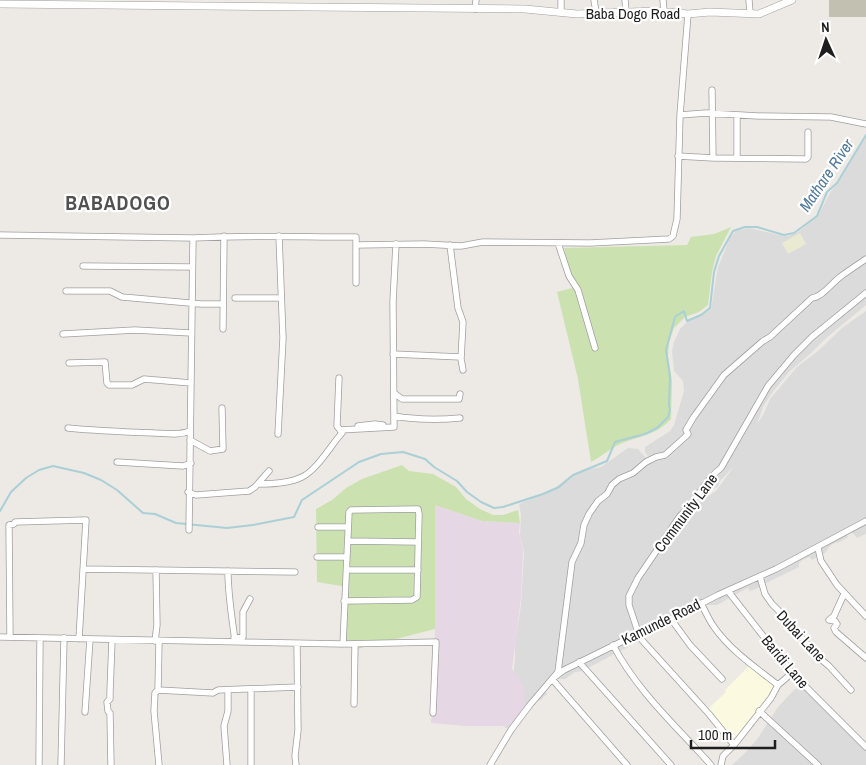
<svg xmlns="http://www.w3.org/2000/svg" width="866" height="765" font-family="'Archivo Narrow',sans-serif">
<style>
.residential{fill:#dcdbdb;fill-rule:evenodd}
.industrial{fill:#e6d7e4}
.education{fill:#fbfae0}
.construction{fill:#c1c0b1}
.farmland{fill:#eaead2}
.grass{fill:#cbe2b0}
.lines{fill:none;stroke-linecap:round;stroke-linejoin:round}
.stream{stroke:#aacfd6;stroke-width:2}
.minor-casing{stroke:#9f9f9f;stroke-width:7}
.tertiary-casing{stroke:#9f9f9f;stroke-width:8}
.minor{stroke:#fff;stroke-width:5.5}
.tertiary{stroke:#fff;stroke-width:7}
.labels{text-anchor:middle;stroke-width:4.5;stroke-linejoin:round;paint-order:stroke}
.street-label{font-size:15px;fill:#1e1e1e;stroke:#fff}
.water-label{font-size:16px;font-style:italic;fill:#527a9b;stroke:#fff}
.district-label{font-size:20px;font-weight:bold;letter-spacing:1px;fill:#515151;stroke:#fff}
</style>
<rect width="100%" height="100%" fill="#edeae5"/>
<path class="residential" d="M866 137V305L824 340 810 354 789 372 772 393 763 407 757 424 763 415 770 399 797 367 819 350 842 328 866 311V534L857 538 852 532 847 535 848 537 838 543 836 542 829 547 826 552 812 560 810 557 804 559 799 563V567L770 581 756 589 750 591 748 588 742 591 717 605H697L660 623 640 631 632 612 629 600 639 573 634 579 628 596V606L637 632 624 638 628 647 582 671 575 672 565 679H553L544 690 547 694 541 700 537 701 513 731 504 727 518 718 521 706V689L511 690 515 660V643L521 605 524 552 520 536 521 515 519 504 552 490 570 476 584 470 601 467 628 448 638 449 649 461 650 459 645 452V447L670 431 674 425 684 391 683 381 674 371 672 351 674 342 680 329 688 321 698 317 711 309 718 267 730 238 736 231 749 228 784 236H789L798 232 818 216 830 193 840 180ZM735 465 716 491 692 506 658 552 640 573 679 517 687 509 688 505 692 500 694 502 718 486 720 481Z
M805 688 866 749V765H732L746 752 758 738 778 707 795 689Z"/>
<path class="industrial" d="M435 505 482 521 520 523 519 532 523 551 521 597 512 669 524 686 525 704 522 717 505 726H465L431 723 435 629Z"/>
<path class="education" d="M750 665 775 688 734 739 708 709 726 692 725 690Z"/>
<path class="construction" d="M829 0H866V17H829Z"/>
<path class="farmland" d="M800 233 806 244 788 254 782 243Z"/>
<path class="grass" d="M731 227 716 256 712 272 708 305 699 312 685 317 674 328 669 342 668 356 672 381 671 419C654 437 639 435 618 445 609 450 600 457 591 462L578 379 557 292 572 288 564 248 687 245 691 237 714 234Z
M402 465 409 471 433 474 456 487 466 499 480 509 493 515H503L518 510 520 523 482 521 435 505V629L353 650 341 635 342 610 347 587 317 582 316 509 332 500 346 488 362 479Z"/>
<g class="lines">
<path class="stream" d="M0 511 11 492 26 478 39 470 53 466 84 473 101 480 117 490 143 513 155 514 176 523 227 528 253 525 294 517 302 500 359 462 381 454 403 452 425 459 434 467 457 481 467 492 481 502 494 508 503 507 543 494 559 487 573 475 607 461 615 442 645 434 657 428 668 417 670 410 669 405 670 377 666 350 675 317 684 311 687 321 701 315 710 308 714 272 719 256 733 231 745 227H757L784 235 794 233 817 216 827 192 837 183 866 135"/>
<g class="minor-casing">
<path id="minor" d="M561 0V12
M594 0 596 12
M625 0 626 11
M663 0 664 12
M749 0 750 13
M475 9 476 0
M688 14 680 115 706 113 758 116 831 117 866 124
M712 90 713 158
M678 156 713 158 806 159 808 157V132
M737 158V115
M0 235 193 238C247 235 301 237 356 237V245L424 244 461 246 483 242 590 243 669 239 673 236 677 219 680 115
M558 243 569 276 578 290 595 348
M356 245V283
M450 245 458 308 463 322 461 359 463 370
M83 266 192 267
M66 291H110L122 297 201 304H223
M235 298H281
M223 329 224 236
M63 334 135 330 191 333
M393 354 461 357
M69 363 105 362 107 383 109 385H132L144 379 191 383
M339 378 337 426 341 431
M394 393 402 399H459L460 394
M394 416C417 420 437 420 460 418
M358 426 375 424 383 425
M68 428C97 431 126 432 155 433 166 433 179 436 190 431
M340 430 394 427 393 302 396 244
M278 434 283 338 279 236
M190 440 210 451 223 449 222 408
M117 462 183 466 191 463
M259 484C273 484 290 483 302 477 317 470 331 445 342 433L340 430H341
M188 492 196 495 249 491 255 487 269 471
M318 527H348
M189 530 193 238
M348 541 418 542
M818 548 821 561 837 585 866 616
M317 557H347
M83 569 295 572
M347 570H418
M228 571C228 596 232 617 235 641
M760 577 765 594 772 604 784 616 816 655 829 666 851 690
M728 591 792 673 866 747
M846 595 843 596 834 616 829 620 835 621 837 624 834 628 836 632 866 658
M701 603C705 611 709 620 714 627 730 650 756 668 778 685
M671 619 690 645 722 679
M0 637 343 644 349 512 351 510 418 509 419 514 417 597 412 600 344 601
M10 637 9 525 14 524 15 522 86 520 79 639
M234 638 243 637V612L250 599
M155 641 157 625 156 570
M343 644 436 642 433 713
M613 645C637 691 677 727 711 765
M579 662 671 765
M251 689V765
M158 690 213 693 218 690 298 687
M354 704 355 644
M759 711 818 765
M85 712 90 639
M734 745 709 714 640 638 629 605V596L638 578 680 516C696 502 704 480 721 468L768 386 794 355 812 337 866 293
M39 765 40 638
M61 765 64 638
M111 765 110 713 108 711 107 702 110 699V692L112 640
M159 765 154 711 155 693 158 690 159 641
M227 765 224 726 228 711V690
M296 765 295 756 298 730 297 644
M490 765 511 730 529 706 552 679 564 670 625 640 671 619 718 595 776 569 866 521
M627 765 552 679 558 672 572 562 581 543 584 525 589 514 598 501 607 494 612 485 619 479 633 473 646 462 656 457 665 455 685 437 688 434 686 430 693 418 724 375 763 341 770 337 812 298C822 297 831 284 840 277 848 271 857 265 866 259
M721 765 723 756 734 745 771 698 778 685 792 673"/>
</g>
<g class="tertiary-casing">
<path id="tertiary" d="M0 4 525 9 577 14 656 11 688 14 710 12 759 14 792 0"/>
</g>
<use href="#minor" class="minor"/>
<use href="#tertiary" class="tertiary"/>
</g>
<g class="labels">
<g class="street-label">
<text x="633" y="19">Baba Dogo Road</text>
<text transform="translate(686 513) rotate(-53)" y="5">Community Lane</text>
<text transform="translate(661 622) rotate(-26)" y="5">Kamunde Road</text>
<text transform="translate(801 636) rotate(47)" y="5">Dubai Lane</text>
<text transform="translate(785 662) rotate(50)" y="5">Baridi Lane</text>
</g>
<g class="water-label">
<text transform="translate(826 175) rotate(-56)" y="6">Mathare River</text>
</g>
<g class="district-label">
<text x="118" y="210">BABADOGO</text>
</g>
</g>
<g transform="translate(826 40) rotate(357)" stroke="#ffffff" stroke-width="4" paint-order="stroke">
<path d="M0-4L9 19L0 12L-9 19Z" fill="#1e1e1e"/>
<text y="-8" font-size="14" font-weight="bold" text-anchor="middle" fill="#1e1e1e">N</text>
</g>
<path d="M691 740v8h84v-8" fill="none" stroke="#1e1e1e" stroke-width="2.5"/>
<text x="698" y="740" font-size="15" fill="#1e1e1e" stroke="#ffffff" stroke-width="4" paint-order="stroke">100 m</text>
</svg>
